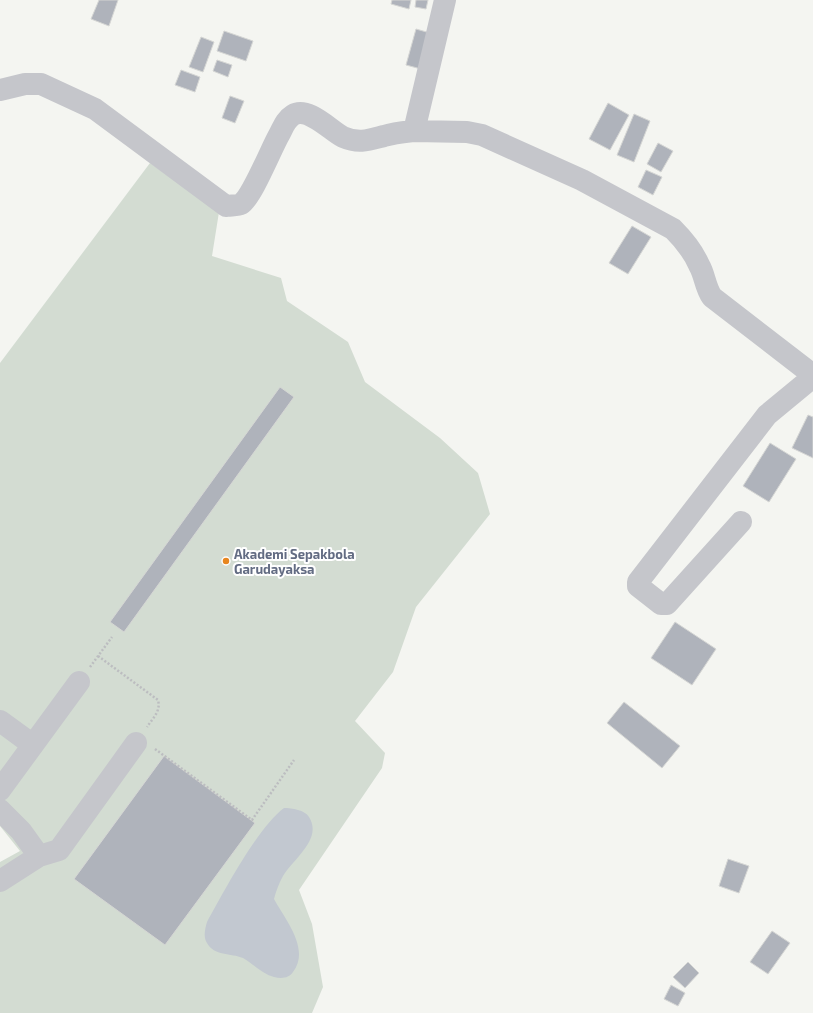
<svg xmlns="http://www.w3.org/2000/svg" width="813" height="1013" font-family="'Exo 2',sans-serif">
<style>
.green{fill:#d3dcd2}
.water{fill:#c2c8d0}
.building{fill:#afb3bb;stroke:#d5d6d4}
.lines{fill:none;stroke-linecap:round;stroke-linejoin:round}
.path{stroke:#bcbdc0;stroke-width:2.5;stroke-dasharray:2 2;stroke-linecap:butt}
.minor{stroke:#c5c6cb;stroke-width:22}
.poi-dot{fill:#e7861f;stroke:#fff;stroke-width:1.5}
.labels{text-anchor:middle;stroke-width:4;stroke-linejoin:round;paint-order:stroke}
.poi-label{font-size:13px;font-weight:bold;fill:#636c83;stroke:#fff;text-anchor:start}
</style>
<rect width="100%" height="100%" fill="#f4f5f1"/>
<path class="green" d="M150 163 219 212 212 256 281 278 287 301 348 342 365 382 440 438 478 473 490 514 416 607 393 672 355 721 385 753 382 768 299 890 312 924 323 987 312 1013H0V862L20 851 0 826V363Z"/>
<path class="water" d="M284 808C292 808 305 810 309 817 323 839 293 859 283 876 279 883 276 891 274 899 284 918 311 949 293 972 289 978 282 979 274 977 263 974 253 964 243 958 231 953 214 956 207 943 203 937 205 929 207 922 223 893 258 827 284 808Z"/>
<path class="building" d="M99 0H118L109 26 91 19Z
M392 0H411L409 9 391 4Z
M416 0H428L426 9 415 7Z
M416 29 430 33 421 69 406 65Z
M224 31 253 41 246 61 217 51Z
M201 37 214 42 203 72 189 67Z
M217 60 232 65 228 77 213 71Z
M181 70 200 77 195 92 175 85Z
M230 96 244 101 235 123 222 118Z
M608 103 629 115 610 150 589 139Z
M634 114 650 121 634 162 617 155Z
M658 143 673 151 661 172 647 164Z
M646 170 662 177 653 195 638 187Z
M632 226 651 237 628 274 609 263Z
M280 387 294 397 124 632 110 622Z
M808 415 813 417V458L792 448Z
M770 443 796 459 769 502 743 486Z
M675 622 716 649 692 685 651 658Z
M624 702 680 746 662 768 607 723Z
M164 756 255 823 165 945 74 879Z
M728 859 749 866 739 893 719 886Z
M772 931 790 943 768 974 750 962Z
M688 962 699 973 685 988 673 977Z
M671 985 685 993 678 1006 664 999Z"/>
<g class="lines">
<path class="path" d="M98 656 158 700C161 711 153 718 147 727
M90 667 112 637
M155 749 252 820 294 760"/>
<path class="minor" d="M445 0 414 131 467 132 482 135 582 180 673 229C684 240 693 251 699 265 705 275 705 287 712 297L813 375
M0 90 25 84H41L95 109 226 206C231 205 237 206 241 204 252 197 271 149 279 135 283 128 285 120 293 115 308 106 331 131 343 137 359 144 369 140 384 136 394 133 405 132 414 131
M741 522 667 604H661L638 586V582L767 415 813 377
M0 721 33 745
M0 790 79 682
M0 810 21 831 39 856 59 850 136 743
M0 881 39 856"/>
</g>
<circle class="poi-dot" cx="226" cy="561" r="4"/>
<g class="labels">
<g class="poi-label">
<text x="234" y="559">Akademi Sepakbola<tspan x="234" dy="15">Garudayaksa</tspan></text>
</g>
</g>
</svg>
